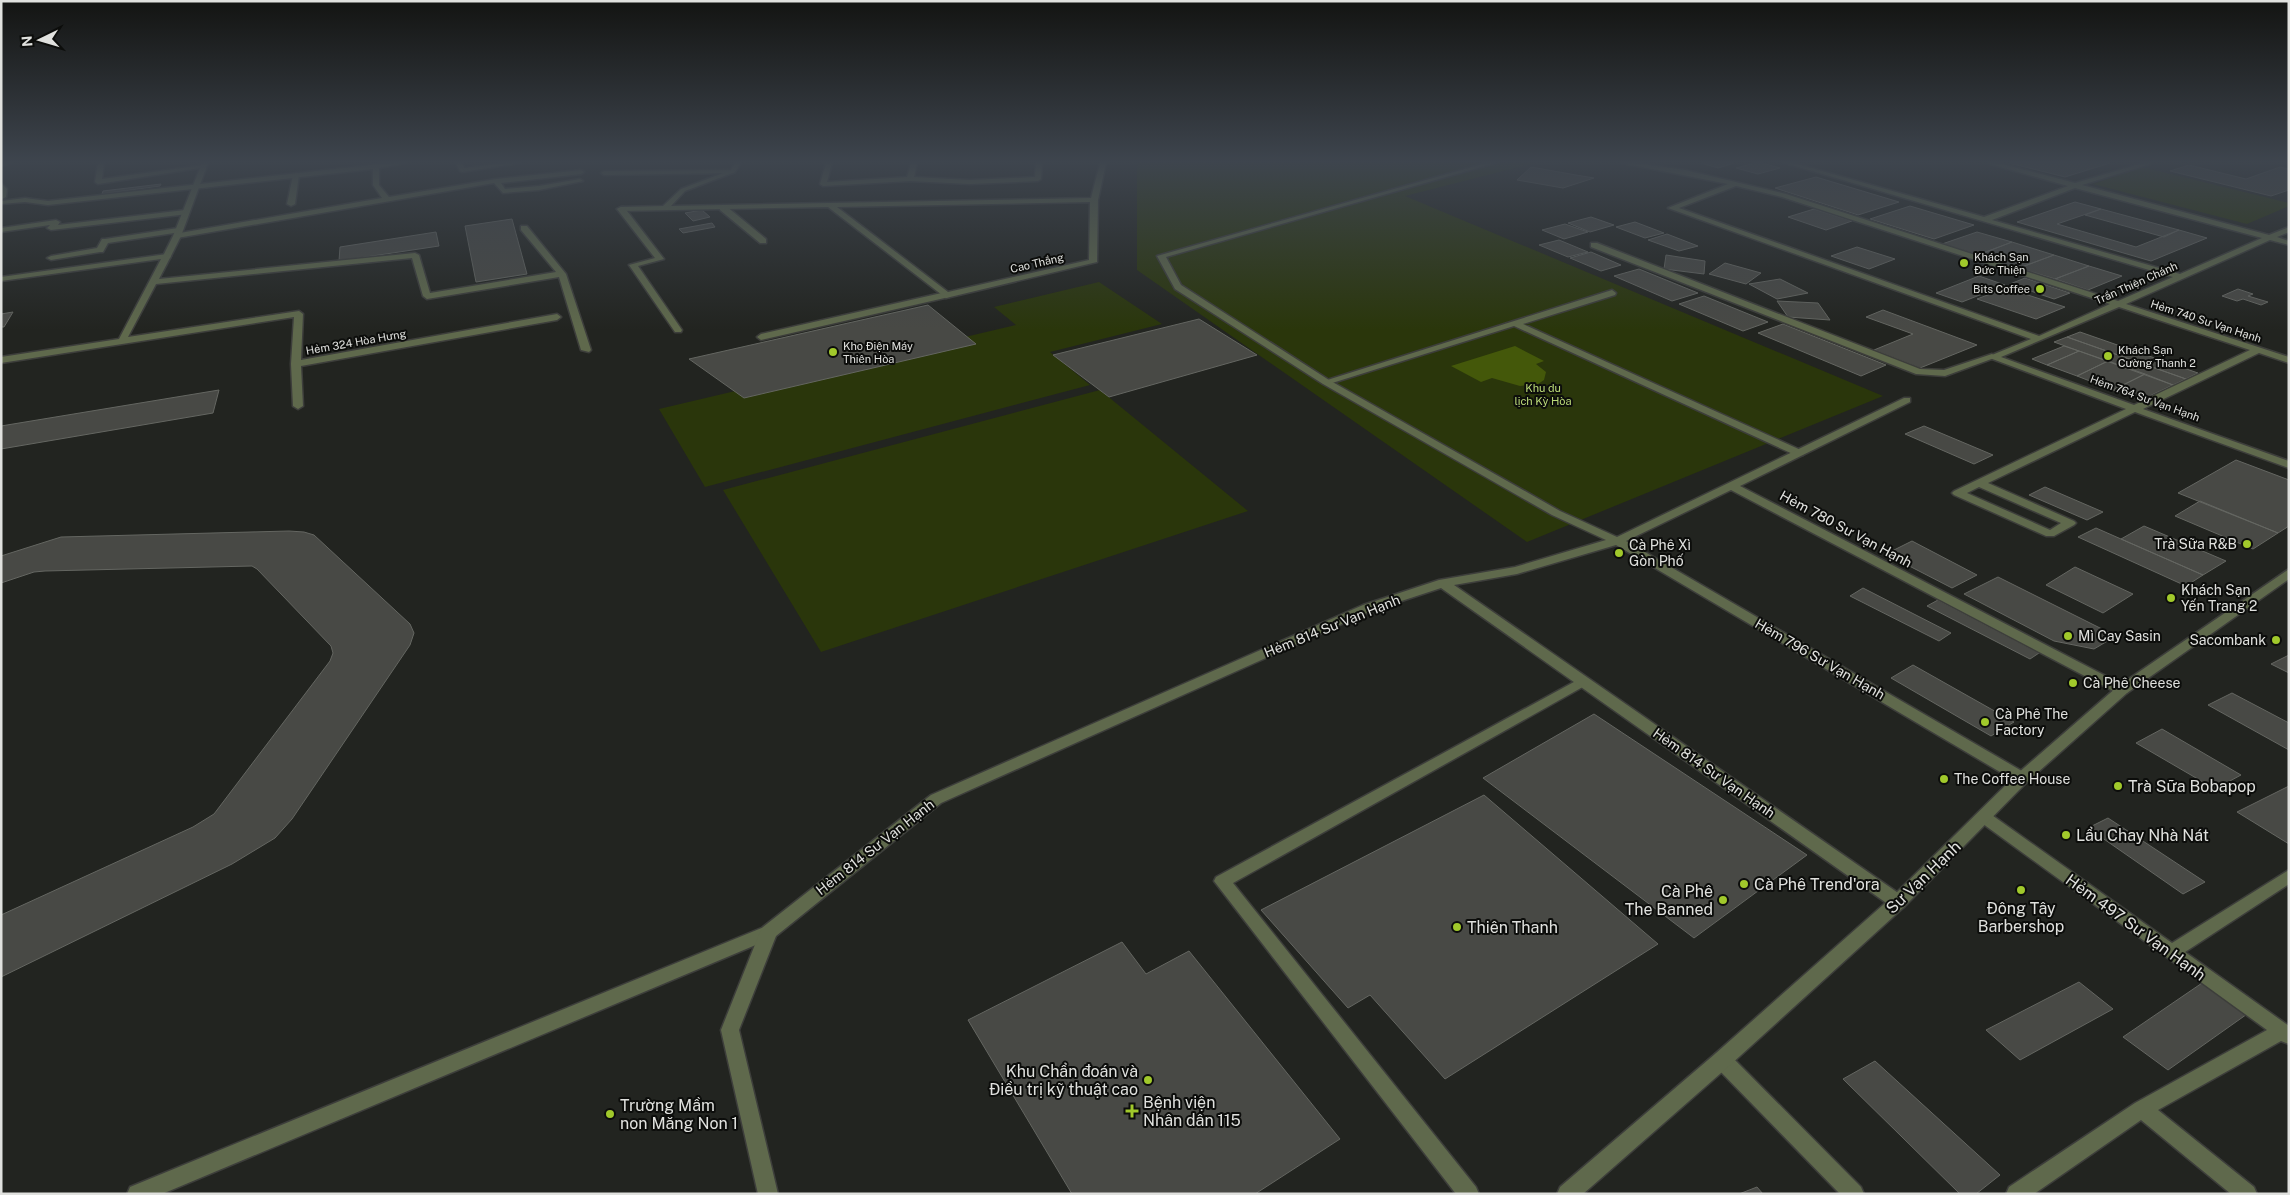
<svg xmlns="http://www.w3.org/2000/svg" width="2290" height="1195" font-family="'Public Sans',sans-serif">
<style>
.green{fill:#2a360b}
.water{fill:#44580a}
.building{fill:#484945;stroke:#646661}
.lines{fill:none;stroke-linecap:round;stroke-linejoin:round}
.service-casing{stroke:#3d3e3b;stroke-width:3}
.minor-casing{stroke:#3d3e3b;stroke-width:3}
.tertiary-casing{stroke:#3d3e3b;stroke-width:3}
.service{fill:#5f694c;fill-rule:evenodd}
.minor{fill:#5f694c;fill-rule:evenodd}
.tertiary{fill:#5f694c;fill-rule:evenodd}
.poi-dot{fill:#a1c92b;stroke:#0c0d0b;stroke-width:2}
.labels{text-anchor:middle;stroke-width:4;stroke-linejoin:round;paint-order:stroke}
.far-poi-label{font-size:11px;fill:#e0e1de;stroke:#0c0d0b;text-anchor:start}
.far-street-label{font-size:11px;fill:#e0e1de;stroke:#0c0d0b}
.far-park-label{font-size:11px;fill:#bbda78;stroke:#0c0d0b}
.street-label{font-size:14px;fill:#e0e1de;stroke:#0c0d0b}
.poi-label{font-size:14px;fill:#e0e1de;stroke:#0c0d0b;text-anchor:start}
.near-poi-label{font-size:16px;fill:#e0e1de;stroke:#0c0d0b;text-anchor:start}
.near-street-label{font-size:16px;fill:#e0e1de;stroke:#0c0d0b}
</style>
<rect width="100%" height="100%" fill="#222420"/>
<path class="green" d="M1137 163H1535L1405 196 1883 396 1527 542 1137 270Z
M2142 167 2289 203V206L2247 224 2093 184Z
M1099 282 1162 324 1050 352 1090 385 705 487 659 409 1016 325 994 307Z
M1100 390 1248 511 821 652 723 490Z"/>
<path class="water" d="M1515 346 1544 361 1536 364 1546 372 1544 380 1538 384 1520 386 1492 378 1481 382 1451 366Z"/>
<path class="building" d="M1701 163H1734L1718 168Z
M1755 163H1762L1780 168 1758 174 1736 168Z
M2009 163H2110L2065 177Z
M2189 165 2246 179 2280 167 2289 169V190L2271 196 2170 171Z
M1531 167 1576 175 1594 178 1563 188 1517 180Z
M1816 177 1899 202 1858 215 1775 188Z
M161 184 160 186 102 194 103 191Z
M2075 202 2101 209 2057 224 2136 247 2179 230 2207 238 2151 261 2017 222Z
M1910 206 1974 225 1934 239 1870 219Z
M1814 209 1852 221 1826 230 1788 217Z
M2101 209 2179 230 2164 237 2085 215Z
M702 210 710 217 693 221 685 213Z
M1591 217 1614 225 1590 232 1568 223Z
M512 219 527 274 476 282 465 226Z
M1635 222 1664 233 1645 238 1616 227Z
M712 223 715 227 683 233 679 229Z
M1565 224 1588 232 1564 239 1542 230Z
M436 232 439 246 339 261 340 247Z
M1977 232 2012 242 1978 255 1942 244Z
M1667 234 1698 246 1679 251 1648 240Z
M1559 240 1588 252 1568 257 1539 245Z
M2012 242 2054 255 2019 268 1978 255Z
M1857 247 1895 259 1869 269 1831 256Z
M1591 252 1621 265 1601 271 1570 258Z
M1666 255 1705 261 1704 274 1664 269Z
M2054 255 2089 266 2055 279 2019 268Z
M1725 263 1761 273 1746 284 1709 274Z
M2089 266 2122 276 2088 290 2055 279Z
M1639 269 1698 293 1672 301 1614 276Z
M1979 276 2005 285 1962 302 1936 293Z
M2025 278 2070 293 2054 299 2010 284Z
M1780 279 1808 293 1777 299 1749 284Z
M2006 288 2065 307 2036 319 1977 299Z
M2238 289 2253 294 2248 296 2268 302 2261 305 2243 299 2237 301 2222 296Z
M1704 296 1768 322 1743 331 1679 304Z
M1777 301 1818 303 1830 320 1788 317Z
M928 305 976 344 744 398 689 359Z
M1883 310 1977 345 1920 368 1874 350 1913 334 1866 317Z
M13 312 4 327H1V314Z
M1199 319 1257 355 1109 397 1053 355Z
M1783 324 1886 365 1861 376 1758 333Z
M2080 332 2198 373 2186 379 2067 337Z
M2067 337 2186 379 2173 385 2054 342Z
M2064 346 2079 351 2047 365 2032 359Z
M2079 351 2108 361 2077 376 2047 365Z
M2108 361 2145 374 2113 390 2077 376Z
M2145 374 2173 385 2141 400 2113 390Z
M219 390 213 413 1 449V426Z
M1924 426 1993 455 1974 464 1905 434Z
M2236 460 2289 480V526L2278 533 2178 493Z
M2045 487 2103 512 2087 520 2029 495Z
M2200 501 2278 533 2253 549 2175 516Z
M2144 526 2226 561 2203 575 2121 539Z
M2096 528 2121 539 2203 575 2186 586 2078 537Z
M289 531 304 532 314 535 410 624 414 633 410 645 292 819 275 838 232 864 1 977V915L193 827 214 814 330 661 333 653 331 646 257 569 252 566 45 571 34 572 1 583V556L61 537Z
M1912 541 1977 575 1952 588 1886 554Z
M2075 567 2133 594 2103 613 2046 585Z
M1998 577 2116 636 2094 649 2054 641 1964 594Z
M1863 588 1951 633 1939 641 1850 596Z
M1938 600 2039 653 2030 659 1927 606Z
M2289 655V673L2271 664Z
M1913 665 2014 722 1991 736 1891 678Z
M2232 693 2289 723V750L2208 705Z
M1594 714 1807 855 1694 938 1483 778Z
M2162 729 2241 775 2215 789 2136 743Z
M2289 786V844L2237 812Z
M1484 795 1658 944 1445 1079 1370 995 1348 1008 1261 910Z
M2108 818 2205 882 2183 894 2088 828Z
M1122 942 1146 974 1189 951 1340 1139 1255 1194H1072L968 1020Z
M2205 981 2250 1012 2168 1070 2123 1037Z
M2079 982 2113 1009 2020 1060 1986 1030Z
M1875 1061 2000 1175 1976 1194H1960L1843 1079Z
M1757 1187 1763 1194H1739Z"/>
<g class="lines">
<g class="service-casing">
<path id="service" d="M1 163H11L1 166Z
M98 163H104L102 179 203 165 206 167 98 184 95 182Z
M389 163H405L379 168V185L389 197 496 179 581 170 584 172 581 174 501 183 505 189 539 186 580 179 583 181 539 190 503 193 494 183 177 238H174V234L382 198 373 185V169L48 205 25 202 1 204V201L25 198 48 201Z
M456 163H462L464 168 505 163H520L462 172 460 171Z
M826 163H832L827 182 907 177 911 163H917L914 177 970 180 1035 177 1036 163H1042L1041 179 1038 181 970 184 910 181 823 186 820 184Z
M735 170V172L733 173 604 175 601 173 604 171Z
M1 183 7 189 6 197 2 199Z
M720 206H726L766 239V243H760L720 210Z
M621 207H624L664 259 638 266 682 330 681 332H675L629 265 655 258 617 209Z
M185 210H188V214L51 230 47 228 50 225 1 232V228L56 220 60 222 58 225Z
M521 226H527L566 274 591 350 589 352 581 350 559 277 427 299 423 296 412 258 156 284 128 337 299 311 303 314 301 360 557 314 561 317 557 320 301 366 303 406 298 409 293 406 291 364 294 317 1 363V357L119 339 161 259 1 281V277L167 254 171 256 159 279 415 253 419 255 430 293 556 272 521 230Z
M178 228 182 230 181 232 108 243 103 252H100L51 260 47 258 51 256 97 248 102 239H105Z
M1591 243H1597L1920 369 1944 370 1992 354 1997 357 1945 376 1916 374 1591 247Z
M1612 290 1616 293 1615 295 1523 324 1803 451V455H1795L1514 326 1329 384 1326 385 1321 382Z
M946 292 950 295 949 297 761 340 757 337 761 334Z
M1583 677 1590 681 1588 684 1233 883 1476 1187 1479 1194H1456L1214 881 1216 877Z
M769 925 775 927 778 932 775 937 162 1194H127L130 1187Z"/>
</g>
<g class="minor-casing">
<path id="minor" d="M202 163H208L181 236 170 258H164L163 256 173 236Z
M735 163H741L735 172 685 191 671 206 1091 198 1100 163H1106L1098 200 1097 262 946 298 828 207 621 211 617 209 621 207 663 206 681 189 731 170ZM1090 202 1089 260 948 292 837 207Z
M1486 163H1495L1166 257 1181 285 1329 380 1560 511 1617 537 1904 398H1910V402L1740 486 2127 687 2129 690 2127 693H2117L1731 490 1626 541 2027 774 2029 778 2027 782H2017L1616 545 1517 574 1454 585 1904 897 1906 902 1904 907 1898 908 1892 907 1441 588 1371 611 941 803 776 936 739 1030 778 1194H758L721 1030 760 932 763 927 931 795 1363 605 1439 580 1515 567 1606 540 1552 515 1323 384 1175 289 1157 256Z
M1622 163H1635L1685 170 1786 194 2118 301 2173 277 1785 163H1794L1984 217 2068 186 1990 164 1989 163H1998L2075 183 2143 163H2151L2150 164 2082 185 2269 235 2289 227V232L2277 237 2289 241V245L2270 240 2126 304 2289 357V363L2259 353 2143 409 2289 461V468L2135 412 1988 483 2074 521 2076 523 2074 525 2054 536H2046L1954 495 1952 493 1954 491 2126 409 1987 357 2031 339 1668 208 1728 184ZM1736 186 1782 197 2110 304 2039 336 1679 208ZM2075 188 2262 238 2180 274 1992 220ZM2119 307 2250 350 2134 405 2001 357ZM1979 487 2061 523 2050 530 1967 493Z
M296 173 299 175 295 204 291 206 287 204 293 175Z
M1984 811 1989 813 2172 943 2289 870V884L2185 952 2289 1026V1044L2281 1041 2158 1110 2254 1187 2257 1194H2231L2141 1120 2034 1194H2006L2009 1187 2135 1103 2267 1030 1979 821 1976 817 1979 813Z
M1722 1052 1729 1054 1861 1187 1864 1194H1840L1715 1066 1713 1060 1715 1054Z"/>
</g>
<g class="tertiary-casing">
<path id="tertiary" d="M2289 569V579L2127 693 2027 782 1904 907 1729 1066 1583 1194H1557L1560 1187 1715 1054 1892 897 2017 774 2117 687Z"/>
</g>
<use href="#service" class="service"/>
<use href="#minor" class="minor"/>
<use href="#tertiary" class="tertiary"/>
</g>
<linearGradient id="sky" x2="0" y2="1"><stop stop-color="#131412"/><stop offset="0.49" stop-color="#3e454e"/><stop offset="1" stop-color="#3e454e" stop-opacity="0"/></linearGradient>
<rect width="2290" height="330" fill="url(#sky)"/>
<g class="poi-dot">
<circle cx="1964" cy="263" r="5"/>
<circle cx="2040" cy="289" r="5"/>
<circle cx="833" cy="352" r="5"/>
<circle cx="2108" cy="356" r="5"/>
<circle cx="2247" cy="544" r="5"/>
<circle cx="1619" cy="553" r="5"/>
<circle cx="2171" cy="598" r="5"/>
<circle cx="2068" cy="636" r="5"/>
<circle cx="2276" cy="640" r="5"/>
<circle cx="2073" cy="683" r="5"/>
<circle cx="1985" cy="722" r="5"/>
<circle cx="1944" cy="779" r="5"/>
<circle cx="2118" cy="786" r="5"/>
<circle cx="2066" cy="835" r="5"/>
<circle cx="1744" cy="884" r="5"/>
<circle cx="2021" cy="890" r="5"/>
<circle cx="1723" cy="900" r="5"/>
<circle cx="1457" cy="927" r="5"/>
<circle cx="1148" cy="1080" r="5"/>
<path d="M1129.5 1103.5h5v5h5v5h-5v5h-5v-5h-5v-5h5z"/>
<circle cx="610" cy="1114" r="5"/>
</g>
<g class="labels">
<g class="far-poi-label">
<text x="1974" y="261">Khách Sạn<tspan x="1974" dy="13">Đức Thiện</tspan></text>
<text x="2030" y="293" text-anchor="end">Bits Coffee</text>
<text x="843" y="350">Kho Điện Máy<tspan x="843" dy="13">Thiên Hòa</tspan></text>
<text x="2118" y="354">Khách Sạn<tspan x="2118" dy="13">Cường Thanh 2</tspan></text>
</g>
<g class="far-street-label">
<text transform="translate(1037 263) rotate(-13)" y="4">Cao Thắng</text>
<text transform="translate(2136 283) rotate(-24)" y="4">Trần Thiện Chánh</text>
<text transform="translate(2206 321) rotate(18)" y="4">Hẻm 740 Sư Vạn Hạnh</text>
<text transform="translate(356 342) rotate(-10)" y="4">Hẻm 324 Hòa Hưng</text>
<text transform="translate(2145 398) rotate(20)" y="4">Hẻm 764 Sư Vạn Hạnh</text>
</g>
<g class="far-park-label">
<text x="1543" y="392">Khu du<tspan x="1543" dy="13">lịch Kỳ Hòa</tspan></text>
</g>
<g class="street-label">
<text transform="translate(1846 529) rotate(28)" y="5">Hẻm 780 Sư Vạn Hạnh</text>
<text transform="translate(1332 626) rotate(-22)" y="5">Hẻm 814 Sư Vạn Hạnh</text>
<text transform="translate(1820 659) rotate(30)" y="5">Hẻm 796 Sư Vạn Hạnh</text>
<text transform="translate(1714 773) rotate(35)" y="5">Hẻm 814 Sư Vạn Hạnh</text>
<text transform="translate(875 847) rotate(-38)" y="5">Hẻm 814 Sư Vạn Hạnh</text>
</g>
<g class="poi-label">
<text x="2237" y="549" text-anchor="end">Trà Sữa R&amp;B</text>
<text x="1629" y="550">Cà Phê Xì<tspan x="1629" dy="16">Gòn Phố</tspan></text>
<text x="2181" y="595">Khách Sạn<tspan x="2181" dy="16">Yến Trang 2</tspan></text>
<text x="2078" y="641">Mì Cay Sasin</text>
<text x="2266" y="645" text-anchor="end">Sacombank</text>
<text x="2083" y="688">Cà Phê Cheese</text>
<text x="1995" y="719">Cà Phê The<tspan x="1995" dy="16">Factory</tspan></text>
<text x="1954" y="784">The Coffee House</text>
</g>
<g class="near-poi-label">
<text x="2128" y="792">Trà Sữa Bobapop</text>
<text x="2076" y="841">Lẩu Chay Nhà Nát</text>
<text x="1754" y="890">Cà Phê Trend'ora</text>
<text x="1713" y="897" text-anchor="end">Cà Phê<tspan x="1713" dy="18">The Banned</tspan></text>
<text x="2021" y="914" text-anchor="middle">Đông Tây<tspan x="2021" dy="18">Barbershop</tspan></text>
<text x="1467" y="933">Thiên Thanh</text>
<text x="1138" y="1077" text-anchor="end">Khu Chẩn đoán và<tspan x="1138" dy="18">Điều trị kỹ thuật cao</tspan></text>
<text x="1143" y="1108">Bệnh viện<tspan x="1143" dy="18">Nhân dân 115</tspan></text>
<text x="620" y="1111">Trường Mầm<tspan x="620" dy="18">non Măng Non 1</tspan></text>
</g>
<g class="near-street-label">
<text transform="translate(1923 877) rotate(-44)" y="6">Sư Vạn Hạnh</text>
<text transform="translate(2136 927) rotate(36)" y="6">Hẻm 497 Sư Vạn Hạnh</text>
</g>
</g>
<rect width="2290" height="1195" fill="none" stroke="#e0e1de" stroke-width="5"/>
<g transform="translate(40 40) rotate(265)" stroke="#0c0d0b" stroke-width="4" paint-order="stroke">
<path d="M0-4L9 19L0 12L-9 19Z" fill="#e0e1de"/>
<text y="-8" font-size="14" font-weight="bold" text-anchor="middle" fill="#e0e1de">N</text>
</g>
</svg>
